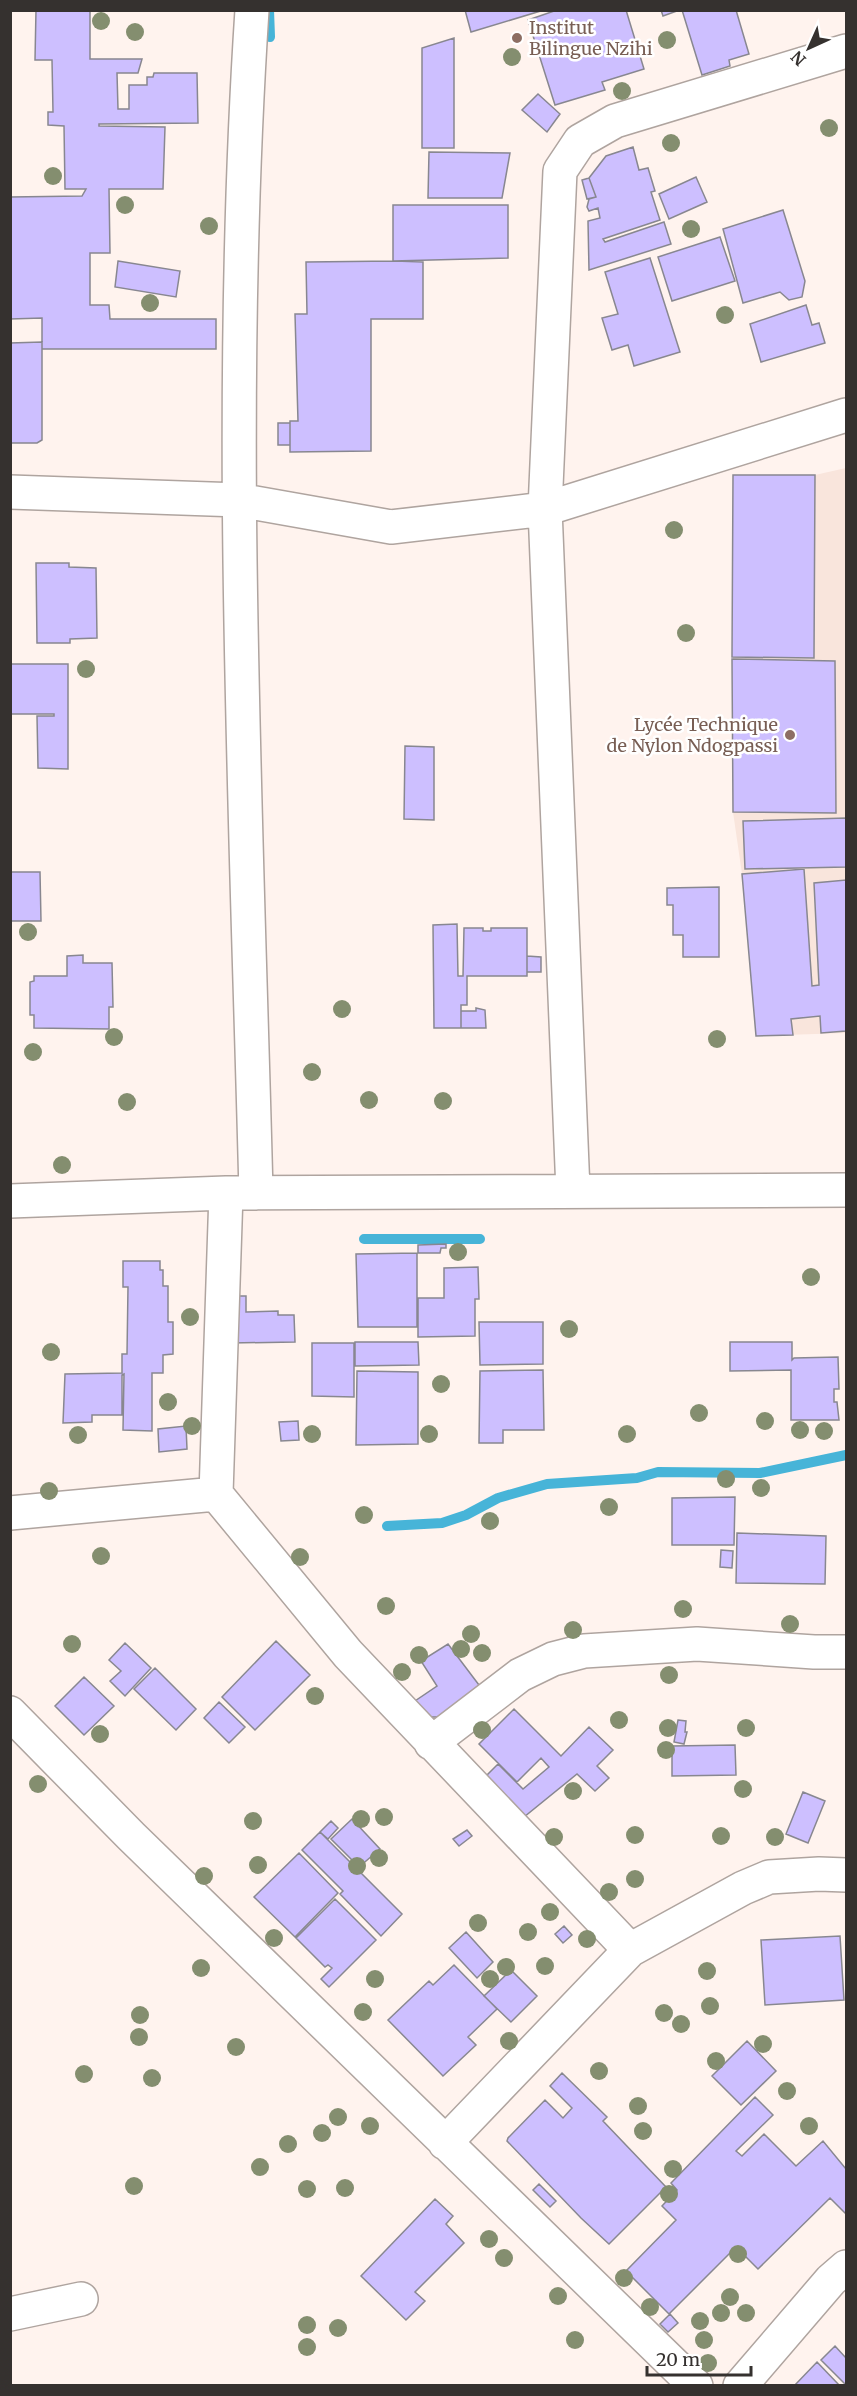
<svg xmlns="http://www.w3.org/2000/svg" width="857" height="2396" font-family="Merriweather,serif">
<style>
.built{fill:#f9e5dc}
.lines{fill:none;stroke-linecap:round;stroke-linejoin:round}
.stream{stroke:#47b4d8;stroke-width:10}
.building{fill:#cdbfff;stroke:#888790;stroke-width:1.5}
.minor-casing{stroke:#afa49f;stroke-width:36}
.minor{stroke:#fff;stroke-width:33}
.tree{fill:#848e6f}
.education-dot{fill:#8d6e63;stroke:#fff;stroke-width:2}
.labels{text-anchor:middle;stroke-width:5;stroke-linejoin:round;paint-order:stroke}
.education-label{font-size:18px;fill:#785e54;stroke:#fff;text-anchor:start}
</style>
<rect width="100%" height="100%" fill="#fff3ee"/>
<path class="built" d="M846 468V1033L756 1036 742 874 733 812V475H815Z"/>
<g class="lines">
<path class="stream" d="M269 10 270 37
M364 1239H480
M387 1526 442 1523 466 1515 498 1498 547 1484 637 1478 658 1472 760 1473 846 1455"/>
</g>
<path class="building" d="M36 10H90V59H142L138 73H117L118 109H129V85H147V77H153L154 73H197L198 123 99 124V126L165 127 163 189H109L110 253H90V305H109L110 319H216V349H42V318L10 319V197L82 196 86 189H65L64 126 48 125V112H53L52 60H35Z
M465 10H544L471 32Z
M557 10H626L644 69 602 82 605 90 555 105 528 20Z
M661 10H677V11L663 16Z
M682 10H736L749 54 729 60 730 66 702 75Z
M454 38V148H422V48Z
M538 94 560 114 547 132 522 110Z
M633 147 639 170 648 168 655 191 651 192 660 220 603 239 605 242 664 222 671 244 589 270 588 221 600 218 598 208 589 211 587 207 589 199 596 197 589 178 606 156Z
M429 152 510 153 502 198H428Z
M696 177 707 202 669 219 659 194Z
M589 178 596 197 587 199 582 180Z
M393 205H508V258L393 261Z
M783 210 805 281 802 297 789 300 780 292 743 303 723 229Z
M720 237 735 281 672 301 658 257Z
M650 258 680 352 634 366 628 345 612 350 602 318 618 314 605 272Z
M118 261 180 271 176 297 115 287Z
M395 261 423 262V319H371V451L290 452V421H298L295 314H307L306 262Z
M806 305 812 325 819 323 825 343 761 362 750 324Z
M42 342V440L37 443H10V343Z
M278 423H290V445H278Z
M733 475H815L814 658 732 657Z
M36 563H69V567L96 568 97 638 70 639V643H37Z
M732 659 835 661 836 813 733 812Z
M10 664H68V769L38 768 37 716H54V714H10Z
M405 746 434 747V820L404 819Z
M846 818V867L745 869 743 821Z
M804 869 812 986 819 985 814 883 846 880V1031L821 1033 820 1016 791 1019 793 1035 756 1036 742 874Z
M10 872H40L41 921H10Z
M719 887V957H683V935H673V905H667V888Z
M457 924 458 976H463L464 928H483V931H491V928H527V976H467V1005H461V1028H434L433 925Z
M83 955V963H112L113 1007H109V1029L34 1028V1015H30V982L34 981V976H67V956Z
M527 956 541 957V972H527Z
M476 1008 485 1010 486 1028H461V1011H476Z
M446 1244V1248H441L440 1253H418V1245Z
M417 1253V1327H358L356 1254Z
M123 1261H160V1270H163V1286H168V1322H173V1354L163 1355V1373H152V1431L123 1430 124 1374 122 1375V1415H92V1422L63 1423 65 1374 122 1373V1354H127L128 1287H123Z
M478 1267 479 1299H475V1336L418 1337V1298H444V1268Z
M230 1296H246V1312L278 1311V1315H294L295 1342 231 1343Z
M479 1322H543V1364L480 1365Z
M355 1342H418L419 1365 355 1366Z
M730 1342H792V1360L794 1358 838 1357 839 1389H834V1402H837L839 1420H791V1370L730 1371Z
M312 1343H354V1397L312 1396Z
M543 1370 544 1430H503V1443H479L480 1371Z
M357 1371 418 1372V1444L356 1445Z
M298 1421 299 1440 281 1441 279 1422Z
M186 1426 187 1449 159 1452 158 1429Z
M735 1497 734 1545H672V1498Z
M737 1533 826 1536 825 1584 736 1583Z
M721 1550 733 1551 732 1568 720 1567Z
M276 1641 310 1675 255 1730 222 1697Z
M125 1643 151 1668 125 1696 110 1681 121 1671 109 1660Z
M448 1644 479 1685 451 1717H423L409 1705 437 1686 421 1661Z
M155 1668 196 1709 176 1730 134 1689Z
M84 1677 114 1706 84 1735 55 1706Z
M219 1702 245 1727 229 1743 204 1718Z
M514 1709 561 1756 589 1727 613 1750 597 1766 609 1778 595 1791 577 1774 524 1817 485 1777 498 1764 523 1789 549 1767 541 1758 517 1782 479 1744Z
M678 1720 686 1721 685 1732H687L684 1744 674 1742Z
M735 1745 736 1775 672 1776V1746Z
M803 1792 825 1801 808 1843 786 1834Z
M352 1819 380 1849 359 1867 331 1839Z
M331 1821 338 1828 328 1839 320 1832Z
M467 1830 472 1836 459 1846 453 1839Z
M320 1832 402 1914 381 1936 340 1894 343 1891 302 1850Z
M299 1853 338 1893 295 1937 254 1897Z
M335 1899 376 1940 329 1987 321 1979 332 1968 328 1965 325 1967 296 1938Z
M564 1926 572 1935 563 1943 555 1934Z
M466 1932 493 1962 477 1978 449 1948Z
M840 1936 844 2000 765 2005 761 1940Z
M454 1965 497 2009 468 2037 476 2045 443 2076 388 2020 429 1981 433 1985Z
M511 1970 537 1996 511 2022 484 1996Z
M747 2041 776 2071 741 2105 712 2076Z
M562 2073 607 2117 603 2121 666 2187 609 2244 581 2218 507 2141 508 2138 545 2100 563 2118 572 2108 550 2086Z
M755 2097 773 2115 736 2151 742 2156 764 2134 796 2166 823 2141 846 2169V2214L830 2198 758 2269 736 2247 669 2314 626 2271 676 2220 662 2206 677 2190 671 2183Z
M539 2184 556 2201 550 2207 533 2190Z
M435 2199 453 2216 446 2224 464 2243 415 2292 425 2301 406 2320 361 2276Z
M670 2314 678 2323 668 2332 660 2324Z
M835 2346 846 2358V2385L821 2360Z
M817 2362 840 2386H794Z"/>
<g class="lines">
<g class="minor-casing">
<path id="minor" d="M252 10C226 404 246 799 256 1193
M10 492 239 500 391 527 545 509 846 415
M573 1191 545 509 560 171 580 141 615 121 846 51
M226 1193 216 1494 348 1654 630 1950
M10 1201 226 1193 846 1190
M10 1513 216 1494
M10 1713 131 1836 696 2386
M431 1743 520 1675 553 1659 584 1651 697 1644 814 1652H846
M445 2143 630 1950 743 1888 769 1877 819 1874 846 1875
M10 2314 81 2299
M740 2386 831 2280 846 2267"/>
</g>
<use href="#minor" class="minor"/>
</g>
<g class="tree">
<circle cx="101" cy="21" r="9"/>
<circle cx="135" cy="32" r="9"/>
<circle cx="667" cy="40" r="9"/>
<circle cx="512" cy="57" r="9"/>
<circle cx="622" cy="91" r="9"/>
<circle cx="829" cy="128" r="9"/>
<circle cx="671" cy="143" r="9"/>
<circle cx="53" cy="176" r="9"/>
<circle cx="125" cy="205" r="9"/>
<circle cx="209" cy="226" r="9"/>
<circle cx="691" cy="229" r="9"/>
<circle cx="150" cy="303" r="9"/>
<circle cx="725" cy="315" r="9"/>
<circle cx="674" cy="530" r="9"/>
<circle cx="686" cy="633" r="9"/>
<circle cx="86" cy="669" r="9"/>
<circle cx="28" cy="932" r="9"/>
<circle cx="342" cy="1009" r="9"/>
<circle cx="114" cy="1037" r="9"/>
<circle cx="717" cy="1039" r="9"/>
<circle cx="33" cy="1052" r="9"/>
<circle cx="312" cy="1072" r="9"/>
<circle cx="369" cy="1100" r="9"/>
<circle cx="443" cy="1101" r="9"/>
<circle cx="127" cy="1102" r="9"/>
<circle cx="62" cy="1165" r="9"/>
<circle cx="458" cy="1252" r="9"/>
<circle cx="811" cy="1277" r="9"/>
<circle cx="190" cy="1317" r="9"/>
<circle cx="569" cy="1329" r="9"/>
<circle cx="51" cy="1352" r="9"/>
<circle cx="441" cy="1384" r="9"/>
<circle cx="168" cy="1402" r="9"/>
<circle cx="699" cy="1413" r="9"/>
<circle cx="765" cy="1421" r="9"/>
<circle cx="192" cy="1426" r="9"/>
<circle cx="800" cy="1430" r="9"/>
<circle cx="824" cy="1431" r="9"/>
<circle cx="312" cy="1434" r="9"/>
<circle cx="429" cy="1434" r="9"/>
<circle cx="627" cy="1434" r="9"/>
<circle cx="78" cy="1435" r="9"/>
<circle cx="726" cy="1479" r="9"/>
<circle cx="761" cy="1488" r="9"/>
<circle cx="49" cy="1491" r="9"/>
<circle cx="609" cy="1507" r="9"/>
<circle cx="364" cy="1515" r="9"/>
<circle cx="490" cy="1521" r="9"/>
<circle cx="101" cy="1556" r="9"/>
<circle cx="300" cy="1557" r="9"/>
<circle cx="386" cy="1606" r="9"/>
<circle cx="683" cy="1609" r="9"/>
<circle cx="790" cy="1624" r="9"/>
<circle cx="573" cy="1630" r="9"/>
<circle cx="471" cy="1634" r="9"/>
<circle cx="72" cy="1644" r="9"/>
<circle cx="461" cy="1649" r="9"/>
<circle cx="482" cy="1653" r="9"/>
<circle cx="419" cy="1655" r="9"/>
<circle cx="402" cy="1672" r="9"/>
<circle cx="669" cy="1675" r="9"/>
<circle cx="315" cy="1696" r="9"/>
<circle cx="619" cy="1720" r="9"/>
<circle cx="668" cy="1728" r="9"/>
<circle cx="746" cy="1728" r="9"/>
<circle cx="482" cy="1730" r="9"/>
<circle cx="100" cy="1734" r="9"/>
<circle cx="666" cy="1750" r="9"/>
<circle cx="38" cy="1784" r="9"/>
<circle cx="743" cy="1789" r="9"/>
<circle cx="573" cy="1791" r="9"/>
<circle cx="384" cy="1817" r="9"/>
<circle cx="361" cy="1819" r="9"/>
<circle cx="253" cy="1821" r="9"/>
<circle cx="635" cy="1835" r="9"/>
<circle cx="721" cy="1836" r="9"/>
<circle cx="554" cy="1837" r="9"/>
<circle cx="775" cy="1837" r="9"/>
<circle cx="379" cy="1858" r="9"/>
<circle cx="258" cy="1865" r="9"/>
<circle cx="357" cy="1866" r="9"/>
<circle cx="204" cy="1876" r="9"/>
<circle cx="635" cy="1879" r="9"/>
<circle cx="609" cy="1892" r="9"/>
<circle cx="550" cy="1912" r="9"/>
<circle cx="478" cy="1923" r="9"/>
<circle cx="528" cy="1932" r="9"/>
<circle cx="274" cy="1938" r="9"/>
<circle cx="587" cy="1939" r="9"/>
<circle cx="545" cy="1966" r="9"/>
<circle cx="506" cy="1967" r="9"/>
<circle cx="201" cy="1968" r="9"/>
<circle cx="707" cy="1971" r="9"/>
<circle cx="375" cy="1979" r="9"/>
<circle cx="490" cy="1979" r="9"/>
<circle cx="710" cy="2006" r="9"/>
<circle cx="363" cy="2012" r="9"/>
<circle cx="664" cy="2013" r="9"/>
<circle cx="140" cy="2015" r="9"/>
<circle cx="681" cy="2024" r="9"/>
<circle cx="139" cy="2037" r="9"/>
<circle cx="509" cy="2041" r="9"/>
<circle cx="763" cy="2044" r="9"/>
<circle cx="236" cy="2047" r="9"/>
<circle cx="716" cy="2061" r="9"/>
<circle cx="599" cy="2071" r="9"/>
<circle cx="84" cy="2074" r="9"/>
<circle cx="152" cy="2078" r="9"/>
<circle cx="787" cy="2091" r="9"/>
<circle cx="638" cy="2106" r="9"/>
<circle cx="338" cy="2117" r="9"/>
<circle cx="370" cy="2126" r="9"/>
<circle cx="809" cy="2126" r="9"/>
<circle cx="643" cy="2131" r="9"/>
<circle cx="322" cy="2133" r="9"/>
<circle cx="288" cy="2144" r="9"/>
<circle cx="260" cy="2167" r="9"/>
<circle cx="673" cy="2169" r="9"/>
<circle cx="134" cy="2186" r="9"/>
<circle cx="345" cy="2188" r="9"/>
<circle cx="307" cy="2189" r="9"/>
<circle cx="669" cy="2194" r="9"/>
<circle cx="489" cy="2239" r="9"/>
<circle cx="738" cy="2254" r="9"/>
<circle cx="504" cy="2258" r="9"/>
<circle cx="624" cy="2278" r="9"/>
<circle cx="558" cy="2296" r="9"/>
<circle cx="730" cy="2297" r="9"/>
<circle cx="650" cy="2307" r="9"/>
<circle cx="721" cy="2313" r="9"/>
<circle cx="746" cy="2313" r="9"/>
<circle cx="700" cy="2321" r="9"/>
<circle cx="307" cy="2325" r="9"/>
<circle cx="338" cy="2328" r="9"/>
<circle cx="575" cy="2340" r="9"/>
<circle cx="704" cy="2340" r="9"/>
<circle cx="307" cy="2347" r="9"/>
<circle cx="708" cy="2363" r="9"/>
</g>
<g class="education-dot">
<circle cx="517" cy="38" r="6"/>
<circle cx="790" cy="735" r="6"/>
</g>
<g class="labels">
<g class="education-label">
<text x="529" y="34">Institut<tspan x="529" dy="21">Bilingue Nzihi</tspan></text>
<text x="778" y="731" text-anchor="end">Lycée Technique<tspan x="778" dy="21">de Nylon Ndogpassi</tspan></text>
</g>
</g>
<rect width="857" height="2396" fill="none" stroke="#35312f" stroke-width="24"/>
<g transform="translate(809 48) rotate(225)" stroke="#ffffff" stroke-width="4.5" paint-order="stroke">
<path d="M0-4.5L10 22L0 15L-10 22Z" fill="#35312f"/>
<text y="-9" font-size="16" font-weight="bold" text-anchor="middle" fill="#35312f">N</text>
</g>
<path d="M647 2366v9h104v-9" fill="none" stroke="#35312f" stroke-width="3"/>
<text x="656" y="2366" font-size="18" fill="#35312f" stroke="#ffffff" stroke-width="4.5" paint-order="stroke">20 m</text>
</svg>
